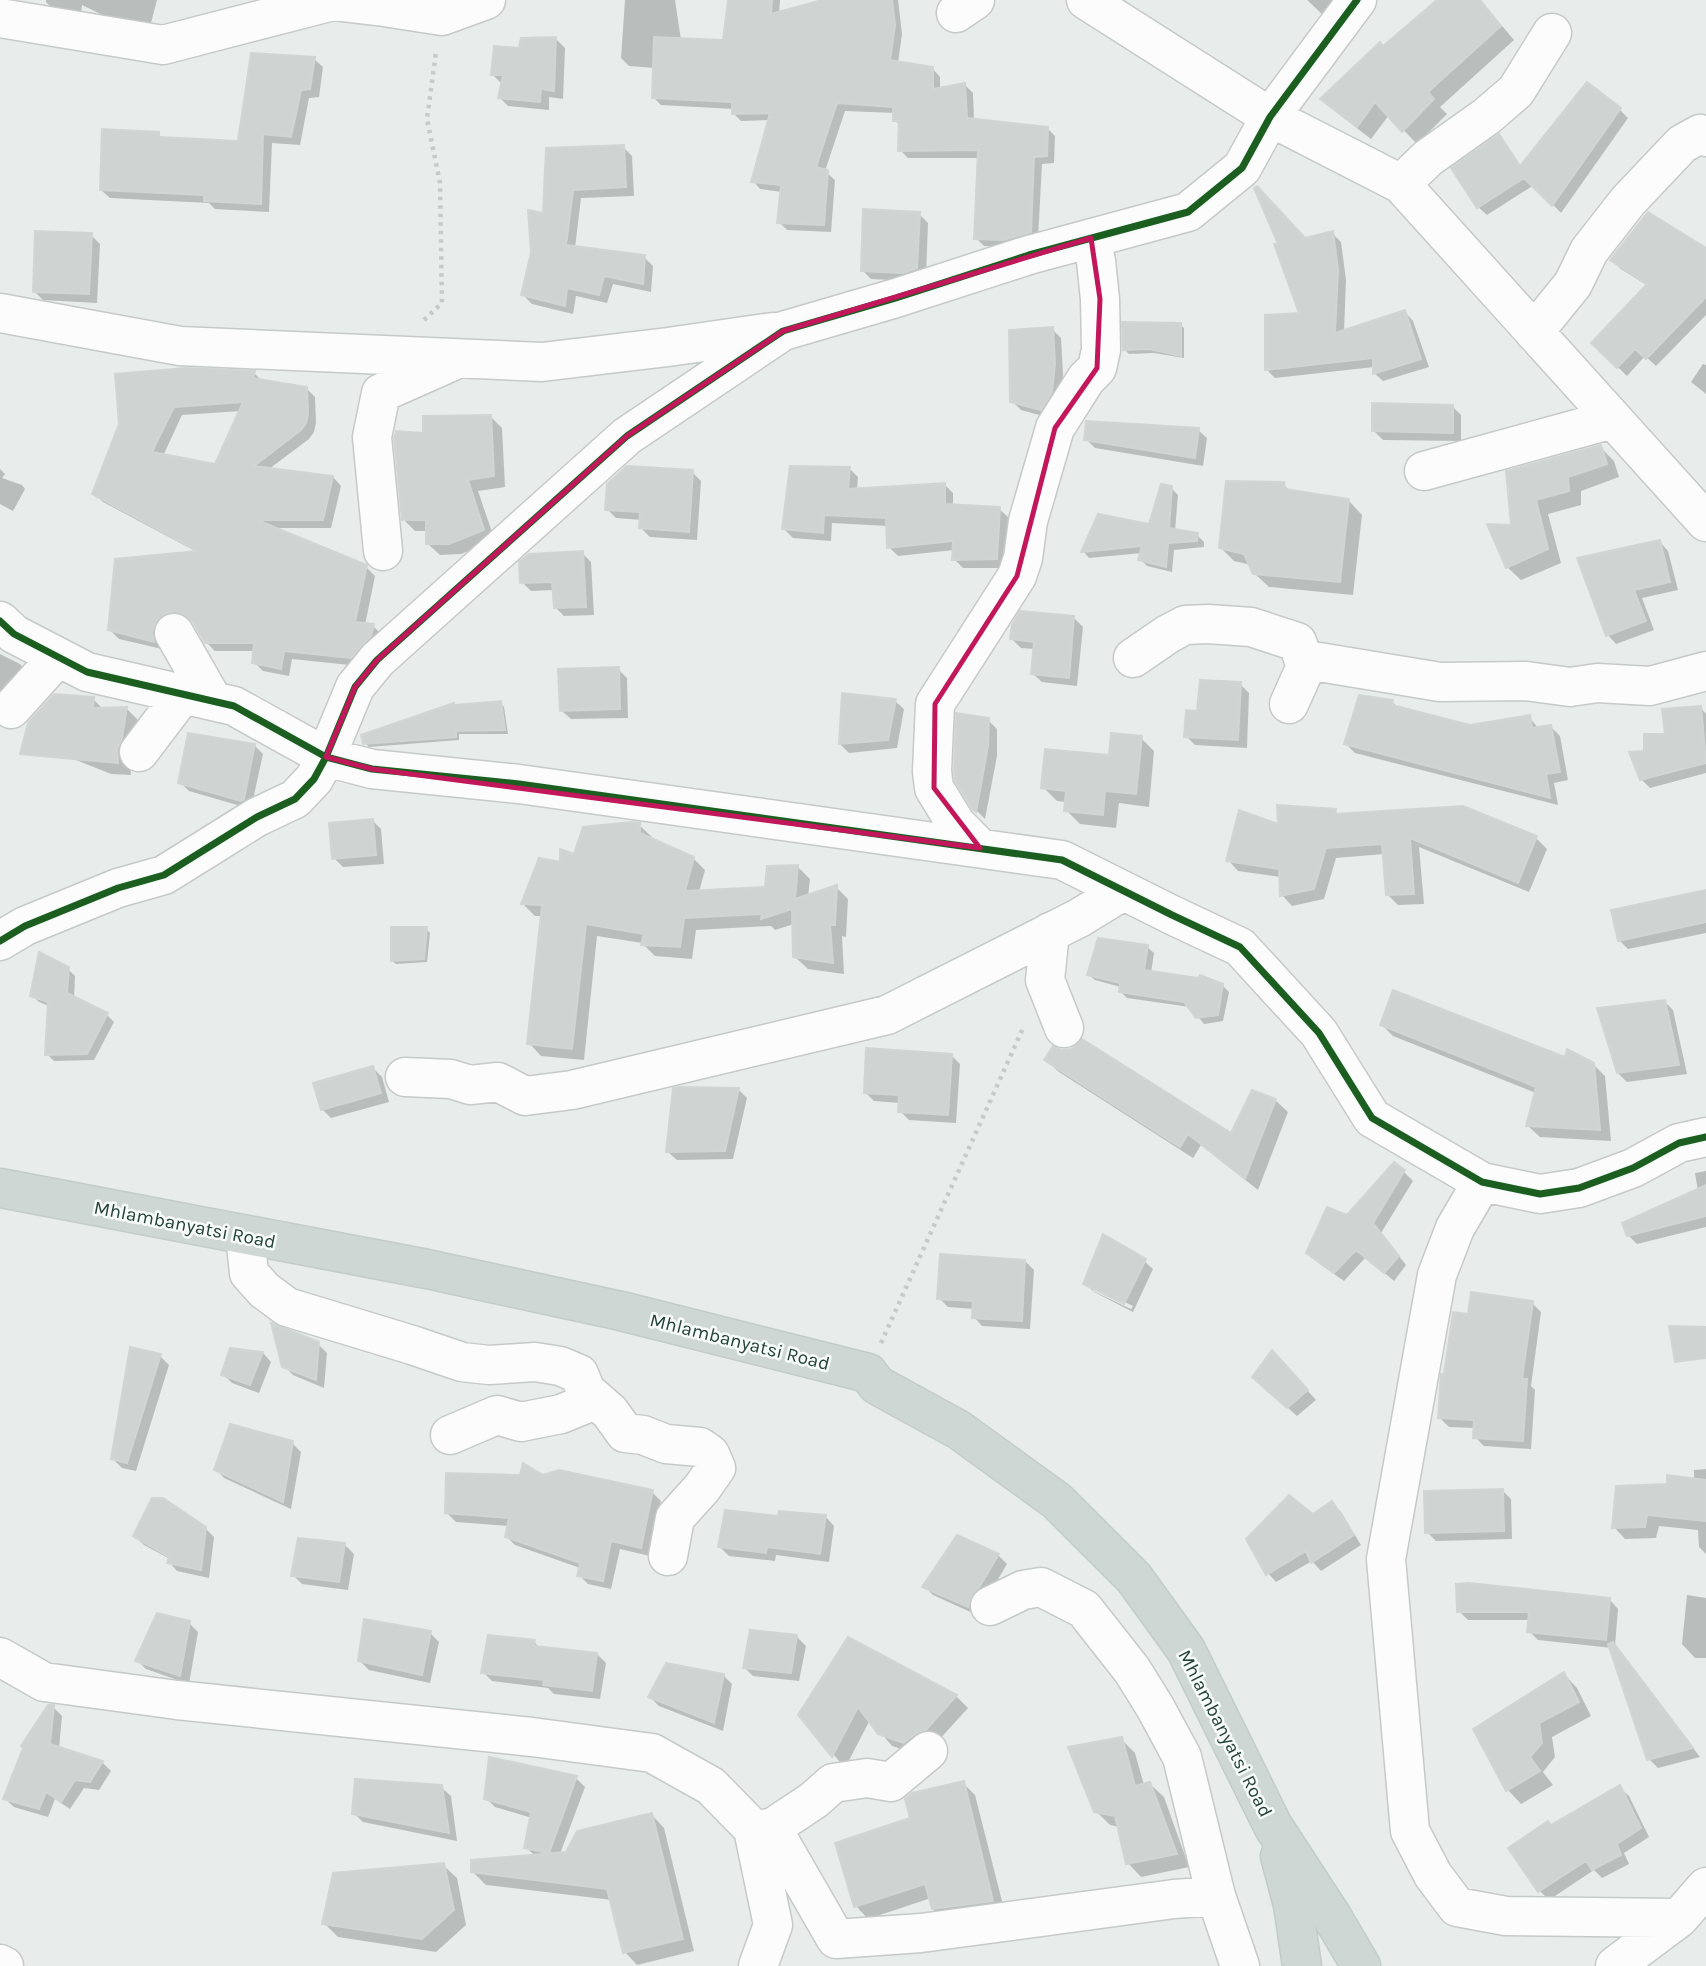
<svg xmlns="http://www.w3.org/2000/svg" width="1706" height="1966" font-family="Karla,sans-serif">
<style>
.shadow{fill:#0003;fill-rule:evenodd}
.building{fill:#cfd4d2;stroke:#d1d6d4;stroke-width:2;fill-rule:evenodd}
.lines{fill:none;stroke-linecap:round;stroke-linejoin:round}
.minor-casing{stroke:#c5cac8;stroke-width:41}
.major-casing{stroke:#c3ccc9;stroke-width:41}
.path{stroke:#c3ccca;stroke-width:4.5;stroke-dasharray:3.5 5;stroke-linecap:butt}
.minor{stroke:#fcfcfc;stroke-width:38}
.major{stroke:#cfd7d5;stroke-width:38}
.cycleway-casing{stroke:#f7fbf9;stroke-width:11}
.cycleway{stroke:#1b5e20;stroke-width:7}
.marked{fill:none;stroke:#c2185b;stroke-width:5;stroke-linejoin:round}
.labels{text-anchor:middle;stroke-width:5;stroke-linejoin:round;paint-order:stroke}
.street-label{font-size:19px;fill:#24423a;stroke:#f7fbf9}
</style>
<rect width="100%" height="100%" fill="#e8edeb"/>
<path class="shadow" d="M46 0H157L150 27 115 21 82 5 81 16 55 11 46 2Z
M625 0H675L681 40 725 42 729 0H780L779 14 828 0H898L902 34 898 63 932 68 940 77V89L965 85 973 93 974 120 1047 128 1055 136 1054 163 1042 164 1038 239 1012 248 984 246 976 238 980 158H908L900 150 901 126 894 120 895 113 845 111 825 171 835 180 831 232 787 230 779 222 782 192 760 189 753 181 770 120 741 121 733 113V109L661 105 653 97 655 68 629 66 621 58Z
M1307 0H1338L1323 15Z
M1440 0H1480L1514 40 1440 107 1447 114 1417 144 1389 115 1371 139 1336 112 1323 99Z
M556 39 565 48 563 99 549 97V110L508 106 499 97 501 83 492 74 521 50Z
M314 59 323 67 319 97 309 98 300 145 272 143 269 212 215 209 209 203 110 198 101 190 158 134 164 139 239 143Z
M1620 110 1628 118 1561 213 1534 185 1487 215 1478 207 1499 136 1507 145 1521 167Z
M623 147 632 156 634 196 581 198 575 248 644 257 653 266 651 292 613 284 607 303 576 296 573 314 532 304 523 295 545 215 548 150Z
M919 214 928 223 926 277 913 281 871 279 862 270Z
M1332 233 1341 242 1346 280 1344 332 1405 312 1413 321 1429 367 1383 381 1374 373V367L1275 378 1267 370 1301 315 1280 245Z
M91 235 100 244 97 303 43 300 34 291Z
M1706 250V315L1656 366 1645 356 1627 376 1593 343 1648 286 1621 269 1612 260Z
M1180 324 1184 328V358L1154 353 1129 354 1125 350Z
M1052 329 1061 338 1063 374 1060 402 1050 418 1021 410 1012 401Z
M1703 364 1706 365V394L1691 382Z
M254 373 262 381 306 388 315 397 316 423 314 432 309 439 269 469 333 477 341 486 331 528H272L366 567 375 576 365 625 373 626 381 634 359 666 292 659 289 676 263 671 254 662 255 651H215L206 642 195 622 184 619 162 649 119 639 110 630 197 552 103 502 94 493 121 424ZM241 411 216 466 163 456 182 415Z
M1452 406 1461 415V441L1383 440 1374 431Z
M490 416 502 428 505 487 478 491 495 541 461 554 440 555 428 544V531H415L404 520 425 435Z
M1198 430 1207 438 1203 466 1095 448 1086 439Z
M1600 447 1614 461 1619 477 1581 491V505L1548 514 1561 563 1521 580 1507 567 1513 527 1508 472Z
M849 468 858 477 857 490 944 484 953 493V506L999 509 1008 517 1006 568H963L954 559V550L898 556 889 547 888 526 832 523 831 541 793 538 784 529Z
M0 469 5 474 2 478 22 485 25 489 13 511 0 504Z
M692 472 701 481 697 540 650 537 641 528 642 520 616 518 607 509Z
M1283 484 1291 492 1349 501 1362 515 1353 595 1269 587 1254 573 1251 565 1234 561 1220 547Z
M1171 488 1178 495 1175 531 1197 535 1204 542V547L1174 550 1172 572 1147 566 1140 559 1142 553 1089 558 1083 551 1150 526Z
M1660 542 1668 551 1678 590 1642 598 1654 630 1616 644 1608 635 1580 559Z
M582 553 591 562 594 615 564 616 555 607V590L531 591 522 582Z
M1074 618 1083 627 1077 686 1042 682 1033 674 1035 649 1021 648 1012 639Z
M0 654 20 664 28 673 0 709Z
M618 669 627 678 628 718 571 719 562 711Z
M1240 684 1249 693 1247 748 1195 745 1186 736 1199 713Z
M93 699 104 710 127 709 140 722 130 763 131 775 111 774 41 746Z
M895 701 904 709 897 748 849 753 840 744Z
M1392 702 1400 709 1470 727 1529 717 1539 729 1551 727 1560 736 1568 780 1554 783 1558 805 1355 753 1346 744Z
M500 703 504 707 508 734H459V740L369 747 365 743Z
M1701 708 1706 714V773L1650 788 1641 779 1667 736Z
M988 720 997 729V756L985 819 975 809Z
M1141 738 1154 751 1149 807 1119 803 1116 828 1080 824 1066 810 1067 802 1057 801 1043 787 1110 757Z
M254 745 263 754 251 809 189 791 180 782Z
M1462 807 1536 838 1547 849 1529 892 1419 847 1424 904 1398 905 1387 894 1384 854 1336 858 1324 899 1292 906 1282 895 1281 877 1238 871 1228 860 1280 827 1335 811 1340 816Z
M373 821 381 829 384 864 343 867 334 858Z
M639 825 652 837V840L693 858 705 870 699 892 766 888 797 866 810 879 808 897 836 887 848 899 846 937 842 936 844 974 808 969 795 957 794 924 775 930 771 926 696 930 692 959 655 956 642 943 597 936 584 1060 541 1056 529 1043 543 916H535L523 904 562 864Z
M1706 892V933L1628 949 1619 940Z
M426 929 430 933 427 962 396 964 392 961Z
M1147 947 1154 953 1151 973 1222 985 1229 992 1223 1021 1204 1024 1190 1007 1127 998 1121 992V987L1095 980 1088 974Z
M68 969 75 976 74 999 107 1015 114 1022 94 1060 54 1061 47 1054 49 1006 39 1002 32 995Z
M1664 1001 1673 1010 1687 1074 1627 1082 1618 1073Z
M1382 1025 1593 1064 1605 1076 1611 1141 1540 1137 1528 1126 1536 1093 1393 1036Z
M951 1055 960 1064 956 1123 909 1120 900 1111V1103L874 1101 865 1092Z
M1046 1060 1231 1136 1275 1100 1288 1112 1258 1190 1201 1145 1193 1158 1059 1072Z
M373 1068 382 1077 389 1102 331 1118 322 1109Z
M738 1089 747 1098 733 1159 677 1160 668 1152Z
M1706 1171V1227L1637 1244 1628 1235 1698 1191 1695 1173Z
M1404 1172 1413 1181 1381 1233 1406 1265 1394 1281 1366 1257 1344 1281 1317 1262 1308 1253 1347 1218Z
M1025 1261 1034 1270 1030 1329 982 1326 974 1317V1309L948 1307 939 1298Z
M1144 1261 1153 1269 1133 1312 1094 1292 1085 1283ZM1093 1287 1133 1306 1131 1309 1093 1291Z
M1532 1303 1541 1312 1531 1386 1535 1390 1531 1449 1484 1446 1475 1437V1428L1449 1427 1440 1418 1446 1375 1470 1316Z
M318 1344 327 1353 324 1388 293 1375 284 1366Z
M231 1350 263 1353 271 1362 259 1393 232 1383 223 1374Z
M160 1356 169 1365 136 1471 122 1468 113 1459Z
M1281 1361 1316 1400 1297 1416 1263 1385Z
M292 1443 301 1452 291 1509 224 1478 216 1469Z
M1706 1469V1554L1699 1547 1698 1530 1659 1526 1656 1538 1625 1539 1614 1527 1669 1486 1694 1481V1470Z
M542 1477 652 1492 661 1501 650 1556 620 1549 611 1589 588 1584 579 1575 580 1568 515 1545 506 1536 509 1526 456 1522 447 1513Z
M1502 1490 1511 1499 1512 1539 1436 1541 1427 1532Z
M1332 1503 1341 1512 1361 1545 1321 1571 1312 1561 1276 1582 1268 1573 1313 1516Z
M826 1517 834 1526 829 1562 776 1555 775 1561 729 1556 720 1547 780 1518Z
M205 1528 214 1537 209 1578 177 1571 169 1562 170 1559 144 1545 135 1536Z
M345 1545 354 1554 348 1590 302 1584 293 1575Z
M998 1555 1007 1564 977 1615 933 1595 924 1586Z
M1687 1595 1706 1598V1658H1695L1682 1644Z
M1610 1600 1618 1609 1615 1646 1700 1757 1658 1768 1649 1759 1612 1648 1538 1640 1529 1631 1530 1620H1468L1459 1611Z
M189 1623 198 1632 189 1684 146 1669 137 1660Z
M430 1633 439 1642 430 1683 369 1670 360 1661Z
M797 1637 806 1646 799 1681 753 1676 744 1667Z
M848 1639 956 1696 968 1708 938 1741 916 1754 892 1746 870 1720 845 1768 800 1715Z
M534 1642 541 1649 597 1654 606 1663 600 1699 554 1694 548 1688 492 1681 483 1672Z
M1564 1674 1577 1688 1591 1716 1552 1737 1555 1757 1543 1772 1553 1785 1521 1804 1508 1790 1475 1730Z
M723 1675 732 1684 723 1731 659 1706 650 1697Z
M53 1707 62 1716 59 1749 102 1762 111 1771 99 1790 84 1788 70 1809 55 1799 48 1817 14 1807 5 1799Z
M1121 1739 1135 1753 1144 1785 1150 1784 1164 1797 1189 1867 1141 1877 1128 1863 1120 1827 1110 1825 1096 1811Z
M576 1778 585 1787 560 1854 567 1853 652 1815 664 1828 694 1951 637 1965 625 1952 612 1900 486 1885 473 1872 535 1856 526 1847 532 1818 495 1807 486 1798Z
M963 1783 975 1795 1005 1913 946 1921 933 1909 931 1898 868 1919 856 1906 912 1819Z
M441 1787 451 1796 457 1841 363 1822 354 1813Z
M1620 1788 1629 1796 1649 1837 1624 1853 1629 1864 1602 1878 1594 1870 1549 1900 1540 1891 1511 1848 1552 1827Z
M443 1865 457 1878 466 1925 436 1952 338 1937 324 1923Z"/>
<path class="building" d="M728 0H772L771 14 822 0H892L895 25 890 60 933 67V89L965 83 967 118 1048 127 1047 156 1034 157 1031 232 1003 240 974 239 978 150 898 151 899 121H893V107L837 103 816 167 828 170 824 225 777 223 781 185 751 182 770 113 732 114V102L652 98 654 37 723 40Z
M1437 0H1480L1501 26 1428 92 1434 99 1402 132 1375 102 1357 127 1320 99 1380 42 1383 46Z
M556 37 554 91 541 89 540 102 498 98 503 75H491L494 46 519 48 521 38Z
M251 53 315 57 310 89 301 90 291 137 263 134 261 204 204 201V195L100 190 102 129 159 132V137L238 141Z
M1587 82 1621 108 1552 206 1524 178 1477 208 1451 168 1499 134 1520 166Z
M624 145 626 187 573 190 566 245 645 255 643 284 604 276 599 295 567 288 565 306 521 295 531 253 528 210 543 213 546 148Z
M1257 186 1305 238 1333 231 1338 270 1335 333 1405 310 1421 359 1373 374V358L1265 370V315L1299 313 1274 244H1278L1254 188Z
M863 209 920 212 917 268 903 273 861 271Z
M1648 212 1706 248V297L1646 359 1635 349 1617 368 1591 343 1647 284 1610 260Z
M35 231 92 233 89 294 33 292Z
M1122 322 1181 323V356L1149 349 1123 350Z
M1053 327 1055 364 1052 392 1041 410 1010 402 1009 330Z
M186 368 255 371 253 378 307 387 308 414 306 423 301 430 254 466 333 476 323 520H257L367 565 355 622 374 624 371 636 351 658 284 651 281 669 252 663 254 643H205L193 622 184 614 175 611 164 614 156 621 152 632 154 642 108 630 115 559 198 551 92 494 119 424 115 374ZM243 402 215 464 152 452 174 407Z
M1372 403 1453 405V433L1372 431Z
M491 415 494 476 468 480 484 530 449 544H426V520H402L394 438 396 431 423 433V416Z
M1086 421 1199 428 1195 458 1084 440Z
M1601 445 1607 464 1568 477 1569 491 1536 500 1548 549 1506 568 1487 524 1511 525 1506 471Z
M627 466 693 470 689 532 639 528 640 512 605 510 607 484Z
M790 466 850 467 848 489 945 483V504L1000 507 997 559 952 560 953 541 887 548 886 518 824 515 823 533 782 529Z
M1226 481 1284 482 1285 489 1349 499 1340 582 1253 574 1244 554 1219 548Z
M1161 484 1172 486 1169 528 1198 533 1197 541 1168 543 1166 567 1138 560 1142 546 1081 552 1098 514 1149 524Z
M1660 540 1670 582 1634 590 1646 621 1606 636 1577 558Z
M583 551 586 607 554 608 552 582 520 583 519 562 529 554Z
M1020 611 1074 616 1069 678 1031 674 1034 642 1010 639 1012 625Z
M619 667 620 709 560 711 558 669Z
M1200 680 1241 682 1238 740 1184 737 1186 710 1197 711Z
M842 693 896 699 888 740 839 744Z
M54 694 94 697 93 708 127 707 122 738 117 749 118 763 20 754 28 723Z
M1359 695 1393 700 1392 705 1470 725 1530 715 1532 728 1551 725 1560 772 1546 774 1550 798 1344 744Z
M501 701 505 730 456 731V737L363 744 361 735 454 703V705Z
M1701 706 1706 763 1640 780 1629 752 1644 751V734H1665L1662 709Z
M956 713 989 718 988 746 976 812 973 810 955 781 954 770Z
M188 733 255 744 244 799 241 801 178 783Z
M1111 733 1142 736 1136 794 1105 791 1103 815 1064 811 1066 791 1041 788 1045 749 1109 755Z
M1277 805 1336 809 1335 814 1463 806 1537 836 1518 883 1410 838 1414 894 1386 895 1382 844 1326 848 1314 889 1280 896 1279 869 1226 861 1239 810 1278 824Z
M373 819 376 855 332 859 329 823Z
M632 822 640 823V833L694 857 685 891 765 887 767 866 798 865 795 899 837 885 835 925H830L833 963 793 957 792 909 761 919 762 914 684 918 680 947 641 945 644 934 586 924 572 1049 527 1044 542 905 521 904 539 858 560 862V849L574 854 583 827Z
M1706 890V922L1618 941 1611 910Z
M391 927H427L424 959 391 961Z
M1098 938 1148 945 1144 970 1198 978 1200 975 1223 984 1218 1015 1196 1018 1184 1002 1119 992 1120 983 1087 975Z
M39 952 69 967 67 993 108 1013 87 1054 45 1055 48 1002 30 996Z
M1393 990 1565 1057 1567 1049 1594 1063 1600 1130 1526 1126 1536 1087 1380 1025Z
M1665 1000 1679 1065 1617 1073 1597 1008Z
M1082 1039 1231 1133 1252 1090 1276 1099 1245 1179 1188 1134 1180 1147 1044 1060 1053 1046 1061 1050 1071 1049Z
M866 1048 952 1054 948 1115 898 1112 899 1095 864 1093Z
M373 1066 381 1093 321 1110 313 1083Z
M679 1087 739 1088 725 1151 666 1152 673 1088Z
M1394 1162 1405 1170 1373 1223 1399 1256 1384 1273 1356 1250 1334 1273 1306 1253 1327 1207 1347 1215Z
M1706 1185V1216L1627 1236 1622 1223Z
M1103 1234 1146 1259 1124 1304 1083 1284Z
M940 1254 1025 1260 1022 1321 972 1318 973 1301 937 1299Z
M1471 1292 1533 1301 1522 1379H1527L1523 1441 1473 1438 1474 1420 1438 1418 1441 1374H1444L1453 1312 1468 1314Z
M271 1323 319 1342 316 1380 282 1367Z
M1669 1326 1706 1327V1358L1675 1362Z
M130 1347 161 1354 127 1463 111 1459Z
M230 1348 263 1352 250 1385 221 1375Z
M1272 1350 1308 1390 1287 1408 1252 1377Z
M230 1424 293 1441 283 1502 214 1470Z
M523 1463 543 1475 559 1470 653 1490 641 1548 611 1541 603 1581 577 1576 580 1563 505 1537 509 1518 445 1513 446 1473 520 1475Z
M1667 1475 1706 1480V1521L1647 1515 1645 1527 1612 1528 1616 1486 1667 1484Z
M1503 1489 1504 1531 1425 1533 1424 1491Z
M1289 1495 1313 1514 1332 1501 1354 1535 1311 1563 1306 1551 1266 1575 1246 1539Z
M152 1498H163L206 1527 201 1570 167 1563 169 1557 133 1536Z
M725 1510 778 1516 779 1511 826 1515 820 1554 767 1547 766 1553 718 1547Z
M957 1535 999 1554 980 1586 972 1594 968 1607 922 1587Z
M298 1538 345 1543 339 1582 291 1576Z
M1469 1583 1610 1598 1606 1640 1527 1632 1529 1612H1457L1456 1584Z
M157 1613 190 1621 180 1676 135 1661Z
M364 1619 431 1631 422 1675 358 1661Z
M750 1630 797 1635 791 1673 743 1668Z
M488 1635 535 1640 534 1646 597 1653 592 1691 543 1685 544 1680 481 1673Z
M848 1637 957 1695 926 1730 915 1734 903 1743 878 1734 858 1707 832 1757 798 1715Z
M1613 1642 1693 1748 1647 1760 1608 1644Z
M666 1663 724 1674 714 1723 648 1697Z
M1564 1672 1579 1702 1539 1723 1542 1743 1530 1757 1540 1771 1506 1791 1473 1729Z
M48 1705H54L50 1744 103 1761 90 1782 75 1780 61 1802 46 1792 39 1809 3 1799 23 1748 21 1746Z
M1122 1737 1135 1786 1150 1782 1177 1854 1126 1864 1115 1816 1094 1812 1068 1747Z
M489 1757 577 1776 549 1853 524 1848 531 1812 484 1799Z
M355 1779 442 1785 449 1833 352 1814Z
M964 1781 993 1901 932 1909 925 1884 854 1907 835 1843 910 1818 905 1799 912 1793Z
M1620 1785 1641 1828 1617 1844 1621 1855 1592 1870 1586 1861 1538 1892 1508 1848 1548 1821 1551 1825Z
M652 1813 683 1939 623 1953 607 1889 471 1872V1860L566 1852 577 1831Z
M444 1863 454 1910 422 1939 322 1924 333 1873Z"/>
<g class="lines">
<g class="minor-casing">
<path id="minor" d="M1086 0 1270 117 1401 184 1706 522
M956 13 975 0
M0 18 163 45 333 1 384 7 442 16 486 0
M1401 184 1428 158 1487 116 1516 91 1552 33
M0 313 180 346 542 362 668 347 773 332
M1534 332 1573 284 1589 251 1628 201 1682 144 1700 134 1706 137
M1424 471 1613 419
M383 551 372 437 381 393 453 361
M0 621 14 634 87 672 234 706 326 757 372 769 519 784 1062 860 1172 915 1240 947 1319 1033 1372 1118 1482 1182 1540 1194 1579 1188 1633 1168 1679 1143 1706 1137
M174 633 213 701
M1133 658 1168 634 1185 625 1208 624 1251 627 1297 642 1306 666
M1289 704 1306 666 1319 662 1440 682 1526 681 1570 687 1597 683 1650 686 1706 671
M11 709 58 657
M139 752 183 694
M980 848 956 824 934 788 932 771 935 704 1017 576 1023 558 1028 521 1055 428 1086 379 1097 368 1101 350 1100 299 1096 261 1091 238
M1050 932 1045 980 1064 1028
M0 941 25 926 118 888 164 875 257 817 295 799 314 779 326 757 355 687 377 660 627 436 783 331 896 298 1029 255 1188 212 1242 168 1270 117 1357 0
M405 1077 451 1079 470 1085 498 1082 525 1096 572 1090 887 1015 1079 918 1123 891
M1482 1182 1455 1228 1437 1275 1386 1559 1410 1831 1433 1875 1457 1907 1506 1916 1679 1918
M245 1235 249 1273 264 1290 287 1307 412 1345 462 1362 489 1365 535 1362 560 1366 579 1374 586 1391 583 1405 561 1414 521 1422 497 1415 450 1435
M586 1391 610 1412 625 1433 643 1435 666 1444 700 1447 710 1454 716 1468 702 1488 675 1518 668 1556
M990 1606 1023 1590 1041 1587 1084 1609 1132 1670 1155 1707 1182 1757 1216 1896
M0 1657 44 1682 177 1700 532 1737 652 1753 711 1786 753 1829 773 1925 758 1966
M772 1828 836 1939 921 1933 1174 1899 1216 1896 1240 1966
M753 1829 772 1828 814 1800 833 1783 867 1778 891 1782 928 1751
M0 1964 4 1966
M1615 1966 1679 1918 1706 1887"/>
</g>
<g class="major-casing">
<path id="major" d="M0 1188 427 1269 621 1311 868 1373 877 1385 959 1430 1057 1501 1134 1578 1186 1650 1273 1826 1331 1915 1361 1966
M1280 1856 1293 1905 1302 1966"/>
</g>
<path class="path" d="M424 320 442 303 440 183 427 119 436 52
M881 1343 1024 1026"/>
<use href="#minor" class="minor"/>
<use href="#major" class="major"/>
<g class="cycleway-casing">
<path id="cycleway" d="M0 621 14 634 87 672 234 706 326 757 372 769 519 784 1062 860 1172 915 1240 947 1319 1033 1372 1118 1482 1182 1540 1194 1579 1188 1633 1168 1679 1143 1706 1137
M0 941 25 926 118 888 164 875 257 817 295 799 314 779 326 757 355 687 377 660 627 436 783 331 896 298 1029 255 1188 212 1242 168 1270 117 1357 0"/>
</g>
<use href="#cycleway" class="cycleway"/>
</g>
<path class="marked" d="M1091 238 1100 299 1097 368 1055 428 1017 576 935 704 934 788 980 848 372 769 326 757 355 687 377 660 627 436 783 331Z"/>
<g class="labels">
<g class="street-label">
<text transform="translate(185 1224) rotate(11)" y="7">Mhlambanyatsi Road</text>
<text transform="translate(740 1341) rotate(14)" y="7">Mhlambanyatsi Road</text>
<text transform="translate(1226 1733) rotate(63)" y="7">Mhlambanyatsi Road</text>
</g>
</g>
</svg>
